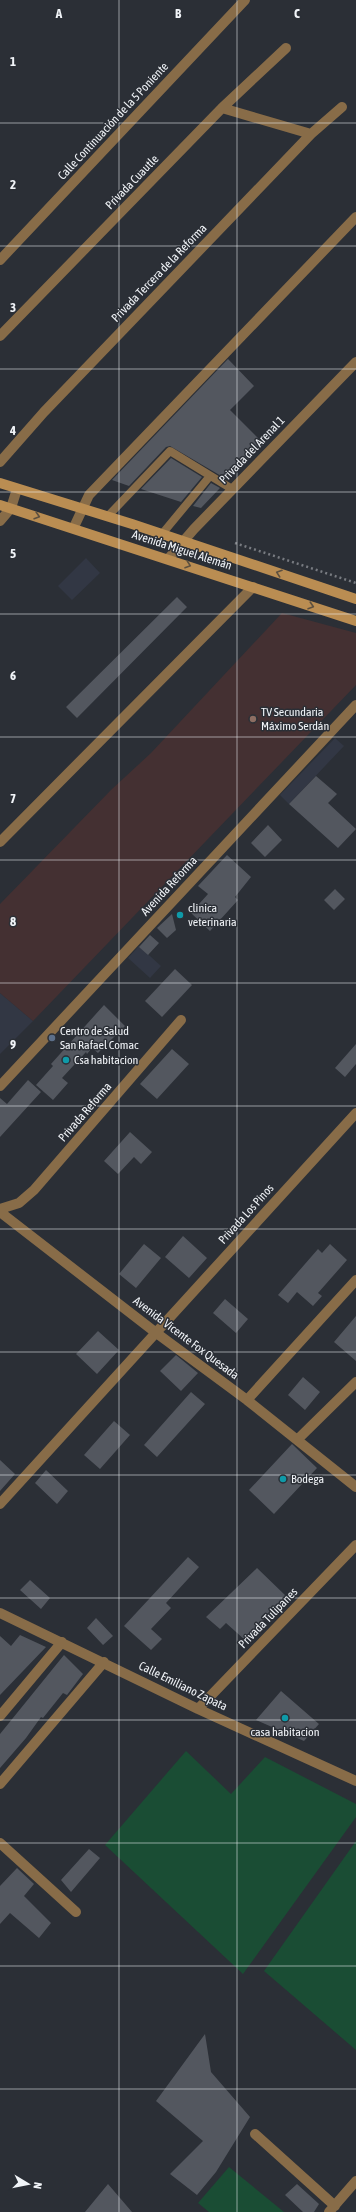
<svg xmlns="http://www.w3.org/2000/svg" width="356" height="2212" font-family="'Asap Condensed',sans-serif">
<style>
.built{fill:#323744}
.education{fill:#443032}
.green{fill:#1a4d34}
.building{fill:#53575f}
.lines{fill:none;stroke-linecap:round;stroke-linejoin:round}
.path{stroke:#787b81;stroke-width:2.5;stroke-dasharray:2 3;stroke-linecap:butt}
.service{stroke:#886c48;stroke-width:8}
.minor{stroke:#886c48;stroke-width:10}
.secondary{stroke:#ba8d52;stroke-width:10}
.oneway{stroke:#5d5040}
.grid{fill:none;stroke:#f1f4f8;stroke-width:1;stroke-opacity:0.55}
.education-dot{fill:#8d6e63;stroke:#2b2f36;stroke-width:1.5}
.culture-dot{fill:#0f9aa8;stroke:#2b2f36;stroke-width:1.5}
.service-dot{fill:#5c6f8a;stroke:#2b2f36;stroke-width:1.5}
.labels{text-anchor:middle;stroke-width:3;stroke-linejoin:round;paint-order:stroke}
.street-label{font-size:12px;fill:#f1f4f8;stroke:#2b2f36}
.poi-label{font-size:12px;fill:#f1f4f8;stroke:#2b2f36;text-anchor:start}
.grid-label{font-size:13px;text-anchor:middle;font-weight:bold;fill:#f1f4f8;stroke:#2b2f36;stroke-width:3;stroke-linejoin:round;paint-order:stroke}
</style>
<rect width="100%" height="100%" fill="#2b2f36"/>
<path class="built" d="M86 558 100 573 72 600 58 586Z
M335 738 344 746 289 804 280 795Z
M139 946 161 966 150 978 128 958Z
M0 993 33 1021 0 1054Z"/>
<path class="education" d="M282 613 356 633V685L33 1021 0 993V904L111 790 151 753Z"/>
<path class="green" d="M186 1751 231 1794 265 1757 356 1804V1817L243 1974 105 1845Z
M356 1841V2050L264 1971Z
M229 2167 284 2212H209L198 2203Z"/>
<path class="building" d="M228 359 254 386 230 410 264 444 228 480 170 446 166 447 129 486 112 480Z
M171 458 202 477 181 502 141 489Z
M211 483 220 488 201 508 193 506Z
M177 597 187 607 77 718 66 707Z
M316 776 337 794 328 803 356 829 338 848 289 804Z
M268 825 282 840 265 857 251 843Z
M227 855 251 877 235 897 238 900 210 931 191 913 208 894 198 886Z
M335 889 345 899 334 910 324 900Z
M172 914 176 930 167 938 157 928Z
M150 935 159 943 148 955 139 947Z
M175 969 192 985 162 1017 145 1001Z
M104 1005 125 1026 98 1053 92 1048 87 1054 86 1052 62 1078 68 1083 53 1100 36 1085 53 1066 51 1064Z
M356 1044V1064L345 1077 335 1068Z
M172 1049 189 1064 157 1099 140 1084Z
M28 1080 41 1092 0 1137V1098L7 1104Z
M130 1132 152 1152 141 1164 134 1157 118 1174 104 1161Z
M183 1236 207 1258 189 1278 165 1257Z
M144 1244 161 1258 136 1288 119 1274Z
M330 1244 347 1260 318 1293 322 1296 313 1306 297 1292 288 1303 278 1295 318 1249 322 1253Z
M225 1299 248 1319 236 1333 213 1313Z
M356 1316V1361L334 1342Z
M98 1331 119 1350 97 1374 76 1354Z
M176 1355 198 1373 181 1391 160 1371Z
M303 1377 320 1392 305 1410 288 1395Z
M191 1392 205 1404 157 1457 144 1445Z
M114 1421 130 1435 100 1469 84 1455Z
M292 1444 317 1468 274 1514 249 1490Z
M0 1460 15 1474 0 1491Z
M46 1470 68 1491 57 1504 35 1483Z
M188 1557 199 1567 166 1603 171 1608 151 1629 162 1639 151 1650 124 1626Z
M257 1568 286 1596 245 1640 226 1623 220 1629 206 1617Z
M30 1580 50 1598 41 1609 20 1590Z
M96 1618 113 1636 103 1645 87 1628Z
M20 1635 46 1647 0 1695V1636L11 1646Z
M64 1655 83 1674 67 1695 63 1693 43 1718 41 1717 26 1738 0 1768V1734Z
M281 1691 319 1724 304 1741 256 1720Z
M89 1849 100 1858 71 1892 61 1880Z
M17 1868 34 1884 24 1896 51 1923 39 1938 10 1913 0 1924V1886Z
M205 2034 211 2072 250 2117 216 2172 197 2195 170 2174 203 2141 156 2101Z
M108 2184 132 2212H85Z
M297 2184 319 2204 314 2212H303L285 2195Z"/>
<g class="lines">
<path class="path" d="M235 543 356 583"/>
<path class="service" d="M108 516 170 451 232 489
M162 534 210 476"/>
<path class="minor" d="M222 108 311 134
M0 260 245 0
M0 336 222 108 286 48
M0 462 44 412 311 134 342 107
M0 521 11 508 17 489
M74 527 89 495 356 217
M169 558 194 529 356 362
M0 842 253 587
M0 1086 356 705
M0 1209 19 1203 34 1190 181 1020
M0 1212 155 1332 247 1400 356 1487
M247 1400 356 1280
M297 1440 356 1382
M0 1504 356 1113
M0 1613 198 1709 356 1781
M198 1709 356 1545
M0 1716 62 1642
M0 1784 104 1662
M0 1843 76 1912
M255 2134 335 2206
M329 2212 356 2181"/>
<path class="secondary" d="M0 483 132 524 356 599
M0 505 356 621"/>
</g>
<defs><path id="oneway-chevron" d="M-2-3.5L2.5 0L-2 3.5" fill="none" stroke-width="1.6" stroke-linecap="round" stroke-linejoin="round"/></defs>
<g class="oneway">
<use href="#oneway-chevron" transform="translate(37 516) rotate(17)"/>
<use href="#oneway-chevron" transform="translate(188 565) rotate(19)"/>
<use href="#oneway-chevron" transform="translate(279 573) rotate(-161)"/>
<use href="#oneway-chevron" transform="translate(311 606) rotate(18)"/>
</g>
<path class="grid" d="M119 0V2212M237 0V2212M0 123H356M0 246H356M0 369H356M0 492H356M0 614H356M0 737H356M0 860H356M0 983H356M0 1106H356M0 1229H356M0 1352H356M0 1475H356M0 1598H356M0 1720H356M0 1843H356M0 1966H356M0 2089H356"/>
<circle class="education-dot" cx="253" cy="719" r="4"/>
<g class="culture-dot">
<circle cx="180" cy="915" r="4"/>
<circle cx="66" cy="1060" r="4"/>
<circle cx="283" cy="1479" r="4"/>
<circle cx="285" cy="1718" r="4"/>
</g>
<circle class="service-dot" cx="52" cy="1038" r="4"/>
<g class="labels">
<g class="street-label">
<text transform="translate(113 121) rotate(-47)" y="4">Calle Continuación de la 5 Poniente</text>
<text transform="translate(132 182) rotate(-46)" y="4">Privada Cuautle</text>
<text transform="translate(159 273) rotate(-46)" y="4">Privada Tercera de la Reforma</text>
<text transform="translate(252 450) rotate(-46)" y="4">Privada del Arenal 1</text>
<text transform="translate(182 550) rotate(18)" y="4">Avenida Miguel Alemán</text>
<text transform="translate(169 886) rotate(-47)" y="4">Avenida Reforma</text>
<text transform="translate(85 1112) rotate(-49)" y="4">Privada Reforma</text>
<text transform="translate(246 1214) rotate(-48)" y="4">Privada Los Pinos</text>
<text transform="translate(186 1338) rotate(37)" y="4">Avenida Vicente Fox Quesada</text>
<text transform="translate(268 1618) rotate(-46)" y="4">Privada Tulipanes</text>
<text transform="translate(183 1686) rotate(26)" y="4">Calle Emiliano Zapata</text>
</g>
<g class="poi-label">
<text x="261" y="716">TV Secundaria<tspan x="261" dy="14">Máximo Serdán</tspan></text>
<text x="188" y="912">clinica<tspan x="188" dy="14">veterinaria</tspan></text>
<text x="60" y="1035">Centro de Salud<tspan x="60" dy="14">San Rafael Comac</tspan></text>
<text x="74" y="1064">Csa habitacion</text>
<text x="291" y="1483">Bodega</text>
<text x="285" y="1736" text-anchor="middle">casa habitacion</text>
</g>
</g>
<g class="grid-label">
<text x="59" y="18">A</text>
<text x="178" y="18">B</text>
<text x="297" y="18">C</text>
<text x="13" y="66">1</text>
<text x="13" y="189">2</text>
<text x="13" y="312">3</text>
<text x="13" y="435">4</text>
<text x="13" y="558">5</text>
<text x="13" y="680">6</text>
<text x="13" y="803">7</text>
<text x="13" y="926">8</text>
<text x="13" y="1049">9</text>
</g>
<g transform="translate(28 2184) rotate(100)" stroke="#2b2f36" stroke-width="3" paint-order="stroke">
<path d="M0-3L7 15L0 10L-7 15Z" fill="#f1f4f8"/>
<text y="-6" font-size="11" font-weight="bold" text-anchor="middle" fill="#f1f4f8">N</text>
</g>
</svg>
